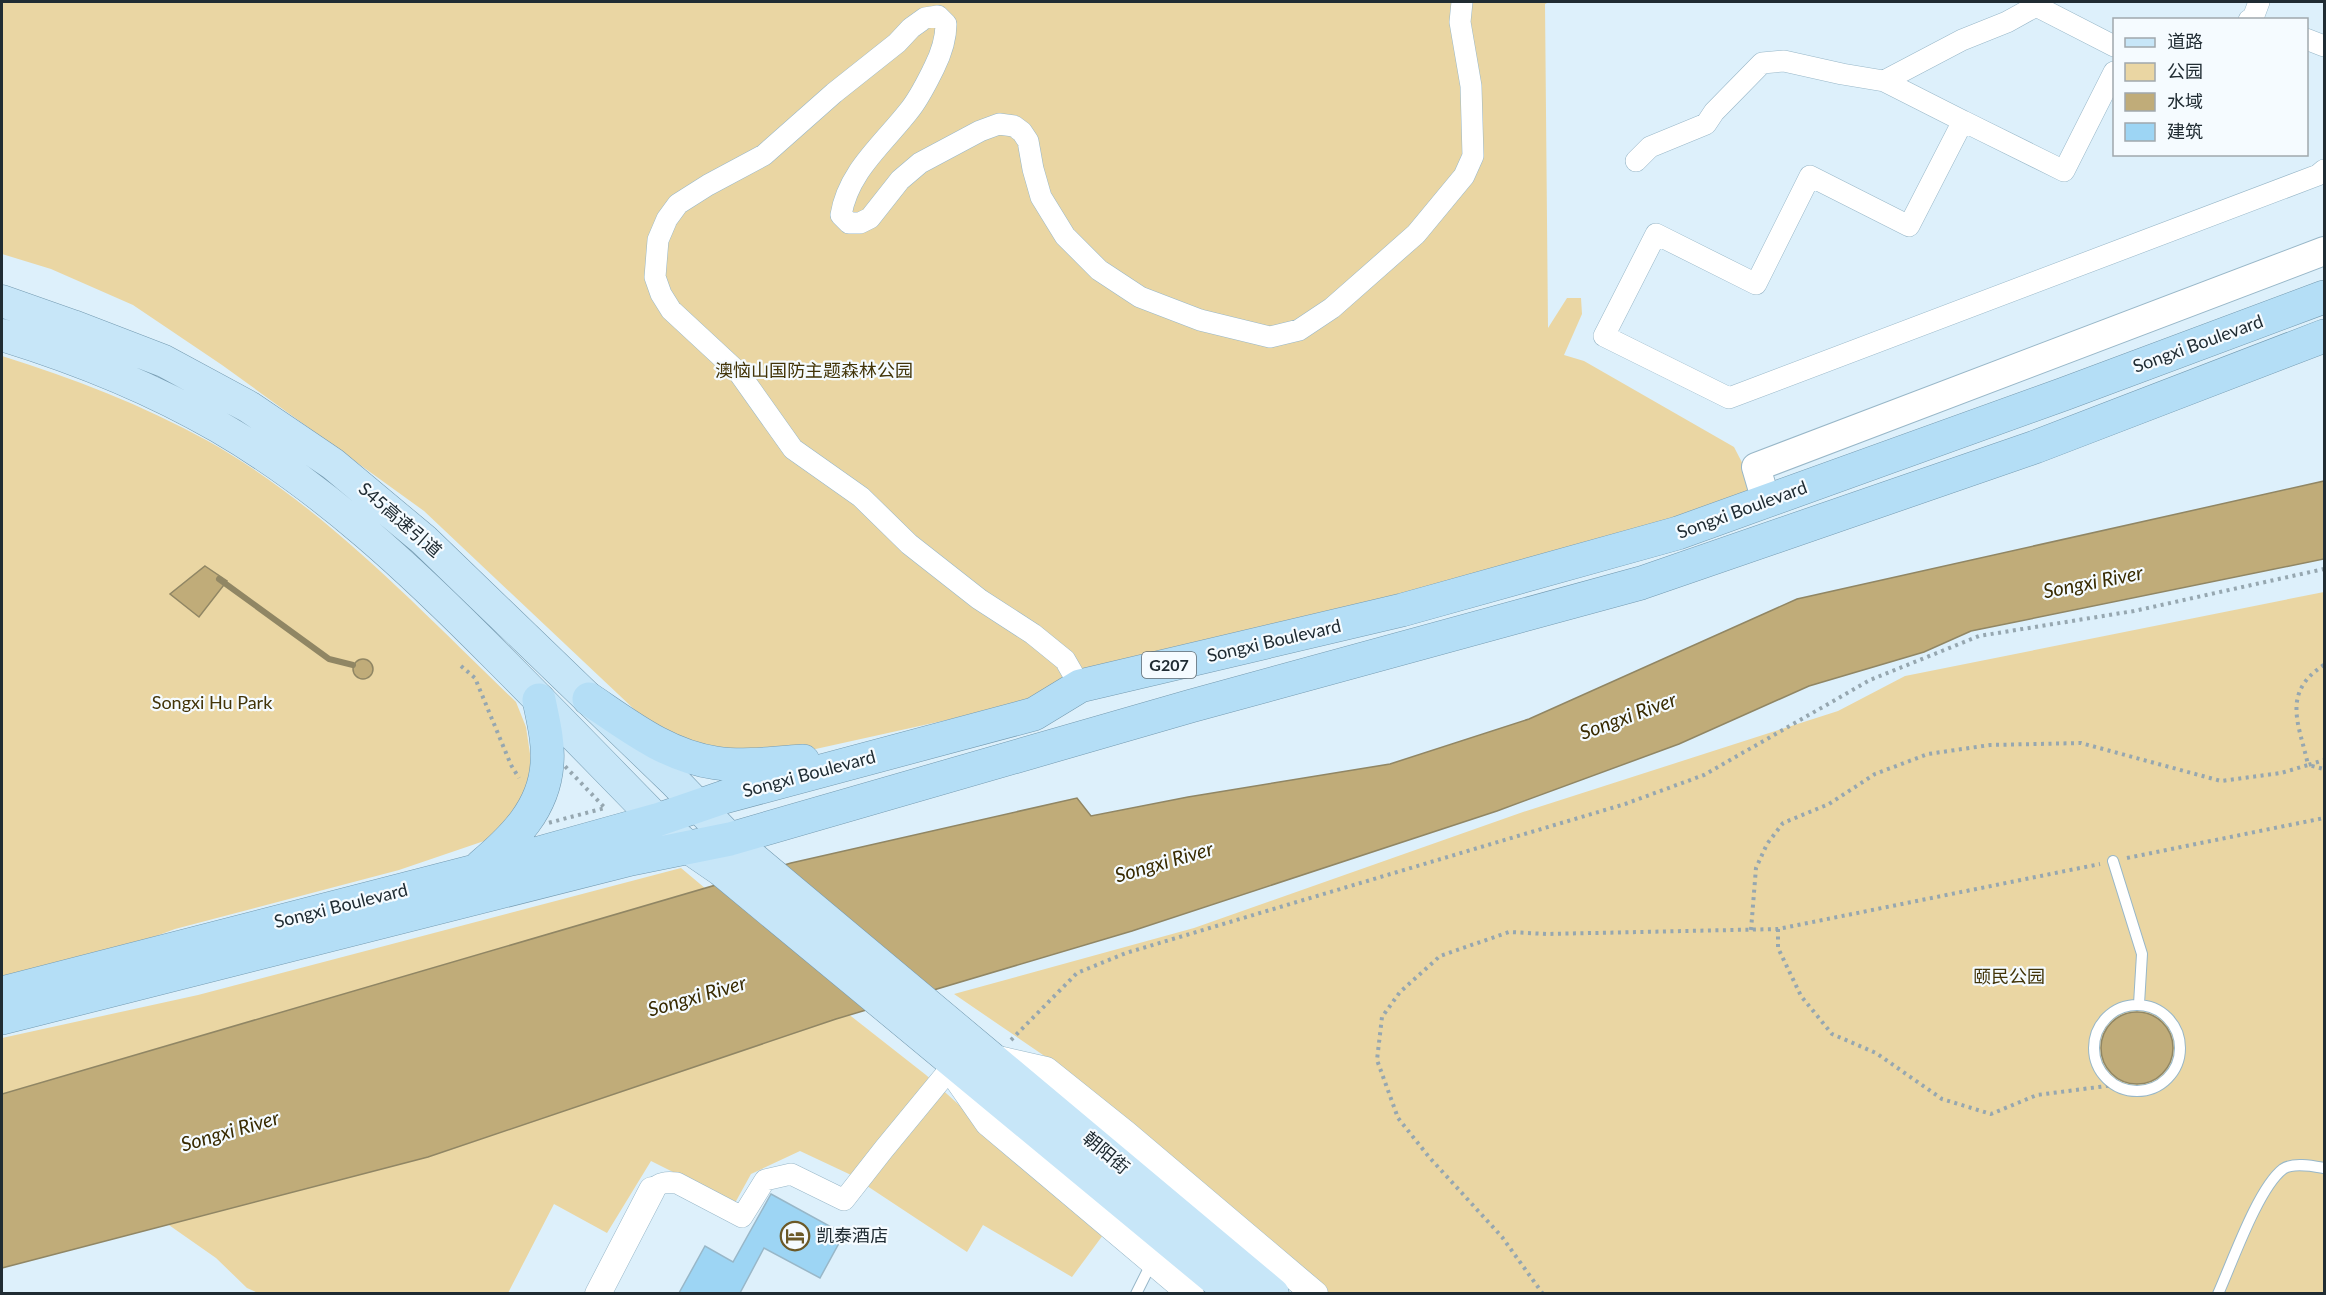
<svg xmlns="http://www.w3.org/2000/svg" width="2326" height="1295" font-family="Lato,'Noto Sans SC',sans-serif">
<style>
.green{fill:#ead6a3}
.water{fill:#c0ac79;stroke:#908664;stroke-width:1.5}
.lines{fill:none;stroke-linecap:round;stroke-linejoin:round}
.stream{stroke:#908664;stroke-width:6}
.building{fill:#9dd5f4;stroke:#98b7c8;stroke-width:1.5}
.service-casing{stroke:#98b7c8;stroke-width:12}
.minor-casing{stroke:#98b7c8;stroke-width:22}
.tertiary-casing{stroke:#98b7c8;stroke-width:27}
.secondary-casing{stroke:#98b7c8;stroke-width:30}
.primary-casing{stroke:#749ab0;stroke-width:33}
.trunk-casing{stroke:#749ab0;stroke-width:34}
.path{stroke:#96a7b0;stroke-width:4;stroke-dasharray:3 4.5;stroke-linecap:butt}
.service{stroke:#fff;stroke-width:10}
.minor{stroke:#fff;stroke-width:21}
.tertiary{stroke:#fff;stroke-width:26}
.secondary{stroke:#fff;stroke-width:28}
.primary{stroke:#c7e6f8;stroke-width:32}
.trunk{stroke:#b4def6;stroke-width:33}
.labels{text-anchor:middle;stroke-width:4.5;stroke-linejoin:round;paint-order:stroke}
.shield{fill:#f5fbff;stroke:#606a70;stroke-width:1.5}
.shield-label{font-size:16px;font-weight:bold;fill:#202c33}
.street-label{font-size:18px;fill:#202c33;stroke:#f5fbff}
.park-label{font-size:18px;fill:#423408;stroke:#f5fbff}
.poi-label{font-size:18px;fill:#202c33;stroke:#f5fbff;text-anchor:start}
.water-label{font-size:20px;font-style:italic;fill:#382a00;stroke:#f5fbff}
</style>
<rect width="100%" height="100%" fill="#ddf0fb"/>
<path class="green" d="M2 2H1549L1545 4 1548 328 1567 298H1581L1582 314 1564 355 1584 361 1734 447 1765 507 1150 675 793 754 721 755 654 728 424 511 222 365 133 305 51 269 2 254Z
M2 356C72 378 143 405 208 441 325 507 420 610 516 702L526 727 530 754 531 780 525 800 493 838 399 870 175 929 113 952 2 981Z
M2324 592V1293H1329L1046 1057 954 994 1194 928 1523 812 1838 711 1905 676Z
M681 868 706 889 2 1094V1038L198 995Z
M833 1002 926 1075 1103 1235 1072 1277 983 1225 967 1252 849 1174 800 1151 751 1174 735 1203 651 1161 607 1233 554 1204 508 1293H258L247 1288 216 1258 156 1216Z"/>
<path class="water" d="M2324 481V559L1971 631 1924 652 1809 686 1679 744 1497 811 1132 931 836 1019 428 1157 2 1268V1094L791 863 1077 798 1091 816 1188 797 1390 764 1529 719 1797 599Z
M205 566 227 581 199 617 170 594Z
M353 669a10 10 0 1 1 20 0a10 10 0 1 1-20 0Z
M2101 1048a36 36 0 1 1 72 0a36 36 0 1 1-72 0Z"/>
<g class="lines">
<path class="stream" d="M219 579 329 659 353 665"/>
</g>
<path class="building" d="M771 1194 844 1234 820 1278 764 1248 740 1293H679L705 1246 733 1262Z"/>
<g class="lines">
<g class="service-casing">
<path id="service" d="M2113 861 2142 954 2139 1004
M2094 1048a43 43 0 1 1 86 0a43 43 0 1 1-86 0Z
M1136 1294 1152 1262
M2218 1294C2232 1263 2258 1188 2283 1169 2293 1162 2313 1166 2324 1168"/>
</g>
<g class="minor-casing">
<path id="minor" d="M2249 20 2253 18 2259 2
M2306 39 2324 46
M2114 72 2064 171 1963 121 1909 226 1810 176 1756 284 1656 234 1604 336 1729 398 2318 175 2324 170
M1884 81 1962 40 2007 22 2036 6 2114 46
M1636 161 1650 147 1706 124 1714 112 1762 63 1784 61 1842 74 1884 81 1963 121
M1080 686 1065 660 1033 634 979 599 909 544 861 497 793 449 739 373 671 310 661 294 655 277 658 240 667 219 678 204 708 185 764 155 834 93 897 43 911 28 925 18 938 16 946 24C946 41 941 54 934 68 926 84 919 99 908 112 882 145 848 172 841 215L849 223H860L870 218 900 180 920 163 980 131 999 124 1014 126 1022 132 1028 141 1033 169 1041 197 1065 236 1099 270 1140 297 1200 320 1270 337 1299 330 1332 308 1416 234 1464 176 1473 156 1471 86 1460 22 1462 2
M652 1190C660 1182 666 1182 677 1183L742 1217 765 1180 791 1174 844 1200 884 1149 954 1064"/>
</g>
<g class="tertiary-casing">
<path id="tertiary" d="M994 1058 1046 1070 1126 1134 1315 1294
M949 1067 988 1123 1191 1294
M598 1294 652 1190"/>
</g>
<g class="secondary-casing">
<path id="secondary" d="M1766 501 1756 467 2324 251"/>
</g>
<g class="primary-casing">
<path id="primary" d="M2 301 73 326 164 361 249 407 333 464 424 540 674 781 730 839 1273 1294
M2 335C77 358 150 387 219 427 324 488 413 572 498 658 551 711 604 766 657 820L689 848 721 870 1233 1294"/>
</g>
<g class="trunk-casing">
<path id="trunk" d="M589 699C629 726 667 756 716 763 744 767 775 763 803 761
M481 866C513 839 544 809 547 764 549 743 543 720 539 700
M2 993 475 871 657 820 724 797 1034 714 1080 686 1402 610 1678 533 2064 394 2324 297
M2 1018 631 859 730 839 1191 706 1641 583 2035 447 2324 336"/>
</g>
<path class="path" d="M2324 665C2280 693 2300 726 2308 765L2324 760
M461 666 475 678 511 765 519 778
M560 761 605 808 548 823 542 821 555 795Z
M2127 858 2324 818
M1778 929V948L1801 996 1832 1034 1876 1053 1942 1099 1991 1114 2037 1095 2114 1085
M1751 930 1756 868 1767 844 1783 823 1829 804 1875 774 1928 754 1990 745 2081 743 2221 781 2281 773 2308 765 2324 769
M1011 1040 1077 973 1126 953 1625 804 1704 775 1870 680 1979 636 2134 611 2324 569
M1543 1294 1502 1237 1429 1157 1398 1118 1377 1060 1382 1017 1400 992 1440 956 1509 932 1547 934 1778 929 2100 864"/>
<use href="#service" class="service"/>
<use href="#minor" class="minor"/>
<use href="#tertiary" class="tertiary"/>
<use href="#secondary" class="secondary"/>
<use href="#primary" class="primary"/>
<use href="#trunk" class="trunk"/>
</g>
<defs>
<g id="hotel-ring" transform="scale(1.5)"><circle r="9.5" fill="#f5fbff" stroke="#6b5927" stroke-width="1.5"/><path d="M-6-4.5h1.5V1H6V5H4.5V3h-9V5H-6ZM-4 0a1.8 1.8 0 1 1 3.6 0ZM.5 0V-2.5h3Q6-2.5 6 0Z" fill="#6b5927"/></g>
</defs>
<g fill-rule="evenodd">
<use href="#hotel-ring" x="795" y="1236"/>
</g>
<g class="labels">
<rect class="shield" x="1142" y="652" width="54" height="26" rx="4.5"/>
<g class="shield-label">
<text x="1169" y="671">G207</text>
</g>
<g class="street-label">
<text transform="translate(2198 344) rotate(-20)" y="6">Songxi Boulevard</text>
<text transform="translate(1742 510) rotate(-20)" y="6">Songxi Boulevard</text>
<text transform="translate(400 520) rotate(41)" y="6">S45高速引道</text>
<text transform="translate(1274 641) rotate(-13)" y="6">Songxi Boulevard</text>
<text transform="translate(809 774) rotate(-15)" y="6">Songxi Boulevard</text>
<text transform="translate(341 906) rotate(-14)" y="6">Songxi Boulevard</text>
<text transform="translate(1106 1153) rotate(40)" y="6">朝阳街</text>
</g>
<g class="park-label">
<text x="814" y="377">澳恼山国防主题森林公园</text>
<text x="212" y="709">Songxi Hu Park</text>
<text x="2009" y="983">颐民公园</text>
</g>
<g class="poi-label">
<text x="816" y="1242">凯泰酒店</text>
</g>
<g class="water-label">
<text transform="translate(2093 582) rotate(-11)" y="7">Songxi River</text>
<text transform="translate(1628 716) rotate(-20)" y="7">Songxi River</text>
<text transform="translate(1164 862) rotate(-16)" y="7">Songxi River</text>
<text transform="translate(697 996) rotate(-16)" y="7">Songxi River</text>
<text transform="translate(230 1131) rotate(-16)" y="7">Songxi River</text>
</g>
</g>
<rect width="2326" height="1295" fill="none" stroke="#202c33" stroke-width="6"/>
<rect x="2113" y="18" width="195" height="138" fill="#f5fbff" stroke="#a0a8ad" stroke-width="1.5"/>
<rect x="2125" y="38" width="30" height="9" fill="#c7e6f8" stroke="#a0a8ad" stroke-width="1.5"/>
<text x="2167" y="48" font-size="18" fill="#202c33">道路</text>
<rect x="2125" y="63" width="30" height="18" fill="#ead6a3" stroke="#a0a8ad" stroke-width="1.5"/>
<text x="2167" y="78" font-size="18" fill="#202c33">公园</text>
<rect x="2125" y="93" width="30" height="18" fill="#c0ac79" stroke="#a0a8ad" stroke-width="1.5"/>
<text x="2167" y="108" font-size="18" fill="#202c33">水域</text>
<rect x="2125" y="123" width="30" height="18" fill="#9dd5f4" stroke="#a0a8ad" stroke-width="1.5"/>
<text x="2167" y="138" font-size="18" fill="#202c33">建筑</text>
</svg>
